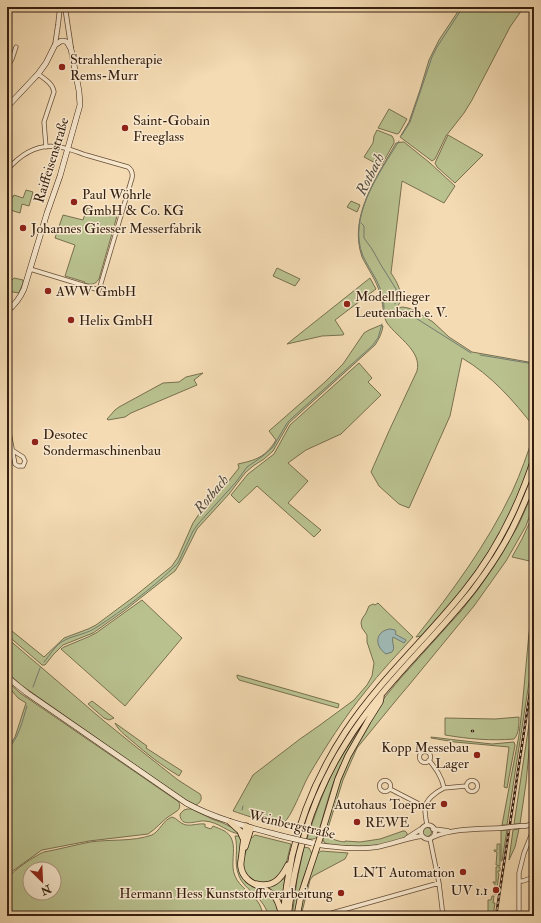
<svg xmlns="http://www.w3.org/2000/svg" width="541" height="923" font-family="'IM FELL Double Pica',serif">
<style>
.green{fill:#b9c18f;stroke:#78704f;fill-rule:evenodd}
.water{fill:#9eb9b5;stroke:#747b73}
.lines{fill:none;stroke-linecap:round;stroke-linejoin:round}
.stream{stroke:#747b73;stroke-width:1}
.minor-casing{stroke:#664e38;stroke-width:5}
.tertiary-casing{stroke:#664e38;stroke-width:5.5}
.secondary-casing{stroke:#361f0f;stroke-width:6}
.trunk-casing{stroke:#361f0f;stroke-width:7}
.minor{stroke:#f8e8ce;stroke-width:3.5}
.tertiary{stroke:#f8e8ce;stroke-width:4}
.secondary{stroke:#f8e8ce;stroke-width:5}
.trunk{stroke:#f4dbb3;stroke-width:5.5}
.rail-casing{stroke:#361f0f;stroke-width:2.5}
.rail{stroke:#f8e8ce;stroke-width:1;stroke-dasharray:3;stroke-linecap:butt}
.tertiary-bridge-casing{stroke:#664e38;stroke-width:5.5;stroke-linecap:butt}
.secondary-bridge-casing{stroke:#361f0f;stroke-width:6;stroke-linecap:butt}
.tertiary-bridge{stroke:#f8e8ce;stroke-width:4}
.secondary-bridge{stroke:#f8e8ce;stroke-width:5}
.poi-dot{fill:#8f2418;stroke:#f8e8ce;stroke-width:1.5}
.labels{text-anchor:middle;stroke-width:3;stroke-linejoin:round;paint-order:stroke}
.poi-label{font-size:14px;fill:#361f0f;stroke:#f8e8ce;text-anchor:start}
.street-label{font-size:14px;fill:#361f0f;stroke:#f8e8ce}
.water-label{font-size:15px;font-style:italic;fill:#554d41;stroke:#f8e8ce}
</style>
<rect width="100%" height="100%" fill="#f4dbb3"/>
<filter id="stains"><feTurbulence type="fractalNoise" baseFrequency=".005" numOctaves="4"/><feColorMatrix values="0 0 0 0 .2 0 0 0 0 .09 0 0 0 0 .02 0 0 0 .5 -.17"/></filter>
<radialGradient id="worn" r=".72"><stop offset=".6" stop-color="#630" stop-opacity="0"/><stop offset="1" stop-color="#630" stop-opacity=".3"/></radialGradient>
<path class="green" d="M461 7H524L510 27 472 100 464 113 446 136 435 159 432 161 400 137 409 122 420 90 429 60 439 40Z
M389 109 407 119 399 133 397 134 378 128Z
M377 130 392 136 394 140V143L381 166 364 157 373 143 374 136Z
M448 135 483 155 455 183 437 167 435 163Z
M403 142H404L430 163 455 186 444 203 402 181 391 273C397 282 406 297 397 307L399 308 402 307 408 308 414 310 433 322 449 337 472 352 534 363V427C514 401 491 375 462 358L450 416 409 508 399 504 379 486 371 472 389 431 417 371C422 351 398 338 387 323 383 317 383 301 380 293 376 280 368 269 362 257 348 216 377 177 396 143Z
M26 190 33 192 29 206 22 204 20 213 7 209V195L13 197 14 195 23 198Z
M351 201 360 205 357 212 347 207Z
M87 208 117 216 99 279C95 285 91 285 84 283L85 282 65 276 75 245 55 238 63 215 83 220Z
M277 268 300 279 295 286 273 276Z
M14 278 23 280V283L19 293 7 291V280H12Z
M370 278 376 289 335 320 344 334 343 335 322 336 287 344Z
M381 325 383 326C382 333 379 339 375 345L289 423 273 451 264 459 253 466 245 473 229 494 197 529 180 563 175 571 171 574 124 611 93 633 63 645 53 655 45 665H42L41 664 7 635V627L44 657 64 638 88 629 96 625 135 596 172 566 178 557 193 523 199 514 227 483 239 468 238 464C256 460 266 457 276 440L269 431 325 382 343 364 364 333 369 330Z
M359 363 372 378 368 382 381 395 341 434 306 450 288 463 308 481 288 503 321 530 314 537 257 486 239 503 231 495 248 474 274 454 290 425Z
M203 373 194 380 197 385 131 413 125 417 108 420 107 419 115 410 119 407 163 383 179 382 186 377Z
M534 435V451L520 491 506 522 492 547 477 569 460 593 421 636 416 637C452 592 487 544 512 492 521 473 527 454 534 435Z
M534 489V503L526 526 506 561 474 606 409 685 398 698 357 748 343 780 328 828C327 839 336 841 345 842V841L360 842 380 839 403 831H405L407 833V836C388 848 349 848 327 844L324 842 322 837 342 773 377 707 398 681 461 611 479 588 493 567 518 526 526 508Z
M534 513V562L512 557 522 539Z
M142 600 182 638 125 706 61 649 64 647 88 637 96 633Z
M378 603 413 637C397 655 380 672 365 692 344 718 326 746 309 775 303 785 291 819 283 823 275 826 242 814 233 811L253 775 300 739 320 725 354 700 367 685 372 676 374 663 367 642V635L362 628 361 623 362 619 366 613 369 606 373 604 375 605Z
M534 606V650L507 825H502L519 735 522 709 529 633Z
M7 638 104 721 135 746 178 780 200 794C203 799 200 803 196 805L184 799 21 685 7 672Z
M237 675 339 704 338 708 239 680 237 677Z
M7 681 20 693 179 802C180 806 180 809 177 811 174 813 171 815 168 817 161 822 156 829 148 834L89 841 42 850 39 852 7 875V749L15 737 26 703 18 698 7 685Z
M534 691V717L530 741 526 783 520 824H514Z
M92 701 114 718 109 720 104 718 88 704Z
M370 714C359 733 347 751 338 771 329 792 324 815 317 837 314 840 311 839 307 839 315 814 324 789 336 766 346 748 358 731 370 714Z
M519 717C519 724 519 734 514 739 491 741 469 739 445 735V718L495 719Z
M115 723 147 746 146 748 182 771 179 776C162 766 147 754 132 741 126 736 118 730 115 723Z
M431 737 456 740 492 744 514 742 515 745 507 788 504 787 509 747 455 742 431 738Z
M187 809H192L212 819 223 823 237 830 240 834C228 833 219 822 205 821 197 820 180 829 180 814L184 810Z
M172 817C177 818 180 824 186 825 192 826 199 823 205 824V827L211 829 213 826C220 829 229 831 232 840 236 850 230 865 235 876 240 888 251 892 258 902 261 906 262 911 263 916H7C7 906 5 890 7 881 8 873 36 855 44 852 60 849 75 845 90 842 110 839 132 842 152 835 160 831 163 820 172 817ZM30 869H54V893H30Z
M422.5 832a4.5 4.5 0 1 1 9 0a4.5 4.5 0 1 1-9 0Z
M519 829 515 847 509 860 513 830Z
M501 830H507L502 861H501Z
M255 835 291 844 285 868 273 882 260 883 251 880 244 871 243 866V860L250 839Z
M235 836H241L242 839 238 862 239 868 274 899 277 905 278 916H269C266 908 262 901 255 895 249 889 242 884 239 876 233 862 239 849 235 836Z
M497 844H500V866L496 865 497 852 494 851V850H497Z
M304 847 309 848 312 854 302 882 295 916H292L297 880Z
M321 851 348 853 345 859 313 876 310 880 301 916H298L303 890 317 854Z
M496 867H500V871H498V873L499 874 496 895 494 894 495 883H493V882H496Z
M285 878 281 904 264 887 275 884Z
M492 896H494L493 903H495L493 916H488V900H491Z"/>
<path class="water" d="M390 629 395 630 396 632 395 634 406 640 404 643 393 637C391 643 396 647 392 652L386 654C374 646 375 631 390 629Z"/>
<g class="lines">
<path class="stream" d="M402 135 410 122 432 57 437 47 463 7
M361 223 364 226V238L372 249 381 265 396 289 397 297 395 304
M384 309C384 302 383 295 380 288 376 277 368 267 363 256 347 217 380 172 399 141
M403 310 471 353
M480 355 534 364
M44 662C50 655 56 644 65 640 75 635 87 634 97 627 123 610 150 590 173 568L178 563 193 531 198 524 236 482 247 467 263 456 273 447 287 423 292 418 372 346 378 338 382 324
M33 687 40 668
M7 750C19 738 22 722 27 706
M242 810 243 806"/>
<g class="minor-casing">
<path id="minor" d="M7 67 12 59 16 47
M38 74C45 79 53 84 54 92L44 122 46 147
M7 170C20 155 38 143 59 147 68 148 77 152 86 155 100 159 114 163 128 167 132 170 133 173 132 178L99 290 30 269
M7 422 15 464 18 466H23L25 461 23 457 12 450
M419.5 757a5.5 5.5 0 1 1 11 0a5.5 5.5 0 1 1-11 0Z
M379.5 786a5.5 5.5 0 1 1 11 0a5.5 5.5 0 1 1-11 0Z
M466.5 786a5.5 5.5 0 1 1 11 0a5.5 5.5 0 1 1-11 0Z
M444 788 466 786
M390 789 425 807
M427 825C426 820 425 814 425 809 425 800 436 792 444 788 442 777 436 769 429 760
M430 839 439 883 443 916
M519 881H523L534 877
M328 916 332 913 439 883
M519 916V873L524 853 532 833V829L531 824"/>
</g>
<g class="tertiary-casing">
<path id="tertiary" d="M65 7 71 47
M55 45 58 25 60 7
M421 832a7 7 0 1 1 14 0a7 7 0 1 1-14 0Z
M520 826H526L534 823
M433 829 448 831
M433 837C453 828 480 829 502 828
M407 838 421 829
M317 845C337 847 357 850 377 847 392 844 407 838 422 836"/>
</g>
<g class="secondary-casing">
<path id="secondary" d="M7 107 38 74 46 63 55 45 61 41H64L67 42 71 49 79 91 80 105 60 176 47 213 24 289C20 298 15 305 7 311
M7 677 27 693 186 803C217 820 252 828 286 837"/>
</g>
<g class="trunk-casing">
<path id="trunk" d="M230 822 240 831 243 838
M246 826C244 836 243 845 242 854 242 858 240 862 241 867 244 886 265 885 275 897 279 902 280 909 282 915
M245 847 251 828
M256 884C273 888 281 879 288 865
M283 916C285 896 288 876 292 856 302 812 321 769 346 731 380 680 427 638 465 590 497 550 518 508 534 459
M288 916C295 855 313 795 346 743 381 686 432 642 473 590 489 569 504 547 515 523 522 509 528 494 534 479
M297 916 301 895 321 835 338 779 348 756 368 721 380 702 381 697"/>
</g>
<use href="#minor" class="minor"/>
<use href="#tertiary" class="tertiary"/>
<use href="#secondary" class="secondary"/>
<use href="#trunk" class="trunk"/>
<g class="rail-casing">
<path id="rail" d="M472 731H473
M496 916 534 666"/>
</g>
<use href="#rail" class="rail"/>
<g class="tertiary-bridge-casing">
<path id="tertiary-bridge" d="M502 828 520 826"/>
</g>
<g class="secondary-bridge-casing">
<path id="secondary-bridge" d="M286 837 312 843"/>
</g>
<use href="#tertiary-bridge" class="tertiary-bridge"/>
<use href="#secondary-bridge" class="secondary-bridge"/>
</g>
<g class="poi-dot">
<circle cx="62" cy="67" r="4"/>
<circle cx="125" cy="128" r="4"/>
<circle cx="74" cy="202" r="4"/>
<circle cx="23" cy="228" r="4"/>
<circle cx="48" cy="291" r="4"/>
<circle cx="347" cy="304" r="4"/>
<circle cx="71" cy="320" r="4"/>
<circle cx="35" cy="442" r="4"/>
<circle cx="477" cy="755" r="4"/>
<circle cx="444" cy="804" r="4"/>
<circle cx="357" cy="822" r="4"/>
<circle cx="463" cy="872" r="4"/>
<circle cx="496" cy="890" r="4"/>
<circle cx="341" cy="893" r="4"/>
</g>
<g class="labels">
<g class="poi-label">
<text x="70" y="64">Strahlentherapie<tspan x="70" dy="16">Rems-Murr</tspan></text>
<text x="133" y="125">Saint-Gobain<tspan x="133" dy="16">Freeglass</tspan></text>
<text x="82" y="199">Paul Wöhrle<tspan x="82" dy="16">GmbH &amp; Co. KG</tspan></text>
<text x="31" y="233">Johannes Giesser Messerfabrik</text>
<text x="56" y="296">AWW GmbH</text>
<text x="355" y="301">Modellflieger<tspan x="355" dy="16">Leutenbach e. V.</tspan></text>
<text x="79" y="325">Helix GmbH</text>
<text x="43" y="439">Desotec<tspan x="43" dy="16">Sondermaschinenbau</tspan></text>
<text x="469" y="752" text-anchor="end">Kopp Messebau<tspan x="469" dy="16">Lager</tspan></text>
<text x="436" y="809" text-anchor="end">Autohaus Toepner</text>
<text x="365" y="827">REWE</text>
<text x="455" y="877" text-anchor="end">LNT Automation</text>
<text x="488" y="895" text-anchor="end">UV 1.1</text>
<text x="333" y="898" text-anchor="end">Hermann Hess Kunststoffverarbeitung</text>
</g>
<g class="street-label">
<text transform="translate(51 160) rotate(-73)" y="5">Raiffeisenstraße</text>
<text transform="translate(292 824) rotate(13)" y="5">Weinbergstraße</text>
</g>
<g class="water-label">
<text transform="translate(370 174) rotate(-63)" y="5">Rotbach</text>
<text transform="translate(211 494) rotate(-50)" y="5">Rotbach</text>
</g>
</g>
<rect width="541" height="923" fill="none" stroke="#f4dbb3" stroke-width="24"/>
<rect x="8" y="8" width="525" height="907" fill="none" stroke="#361f0f" stroke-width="2"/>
<rect x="12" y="12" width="517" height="899" fill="none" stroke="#361f0f"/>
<g transform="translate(42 881) rotate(156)"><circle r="19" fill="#f8e8ce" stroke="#aa9882"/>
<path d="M0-3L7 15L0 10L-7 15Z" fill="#8f2418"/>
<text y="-6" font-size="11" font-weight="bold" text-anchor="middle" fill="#361f0f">N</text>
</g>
<rect width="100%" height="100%" filter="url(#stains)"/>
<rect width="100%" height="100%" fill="url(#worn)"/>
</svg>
